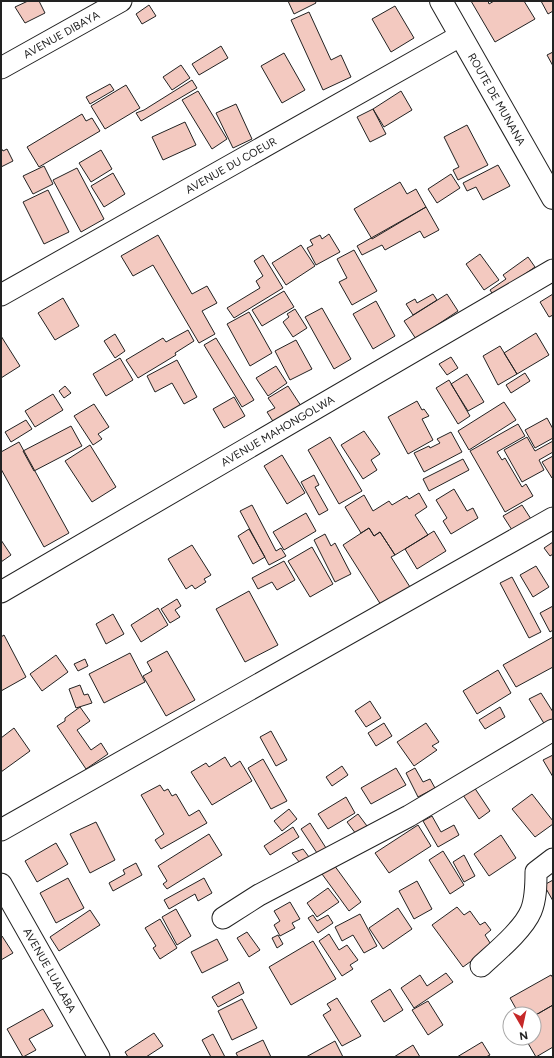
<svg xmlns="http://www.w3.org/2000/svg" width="554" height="1058" font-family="Figtree,sans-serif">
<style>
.building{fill:#f3c9c0;stroke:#222}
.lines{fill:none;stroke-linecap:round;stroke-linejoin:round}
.minor-casing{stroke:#222;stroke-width:23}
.major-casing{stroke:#222;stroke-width:24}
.minor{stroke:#fff;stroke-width:21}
.major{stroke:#fff;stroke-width:22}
.labels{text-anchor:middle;stroke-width:3;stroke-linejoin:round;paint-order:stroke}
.street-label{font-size:11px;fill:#222;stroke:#fff}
</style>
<rect width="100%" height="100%" fill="#fff"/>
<path class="building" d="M28 1H39L45 13 25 23 15 7Z
M288 1H315L316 3 294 14Z
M471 1H488L489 4 494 1H524L535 19 495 42Z
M541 1H553V11L548 14Z
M149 5 156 16 142 24 136 14Z
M395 6 414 38 391 52 372 19Z
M309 12 331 60 341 55 351 77 323 90 291 20Z
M221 46 228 58 199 75 192 64Z
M553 52V66L547 55Z
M284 53 305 90 282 103 261 66Z
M181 65 190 78 172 90 163 77Z
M192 80 197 88 141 121 136 113 144 110Z
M110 84 114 90 90 104 86 97Z
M126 85 140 108 105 129 91 106Z
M198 91 227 139 212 149 182 100Z
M401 91 412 110 384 127 373 109Z
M236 104 252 139 233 148 216 113Z
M373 109 386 134 370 142 357 117Z
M82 114 86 121 92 118 100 131 39 167 27 147Z
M185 122 196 145 163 160 152 137Z
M467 125 488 165 458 180 453 170 459 167 444 137Z
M1 148 3 151 7 149 13 161 1 167Z
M101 150 112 169 91 182 79 163Z
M498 165 510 186 483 200 476 187 467 191 463 183Z
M44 166 53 184 33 194 23 176Z
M77 168 104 219 81 232 53 180Z
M113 173 125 194 104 207 91 186Z
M451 174 460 188 437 203 428 189Z
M400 182 407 194 416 189 426 207 372 239 354 209Z
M48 190 69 232 44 244 23 202Z
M426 207 439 230 424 238 420 231 385 250 382 245 362 255 357 246Z
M329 234 340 252 316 265 307 248 313 245 310 240 320 235 322 239Z
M158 235 192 294 207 286 217 303 202 311 215 334 199 343 153 265 133 276 121 256Z
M301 245 315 266 286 285 272 263Z
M354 250 377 291 352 305 339 282 347 278 337 259Z
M480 254 499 280 484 290 466 264Z
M263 255 283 288 234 318 227 308 260 288 256 281 263 276 254 261Z
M528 257 535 267 515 281 496 299 490 290 506 279 503 275Z
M284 291 294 307 262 326 252 310Z
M433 294 437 300 413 315 406 304 415 299 417 303Z
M447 294 458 311 416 339 404 321Z
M553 294V315L549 317 540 302Z
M63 298 79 326 55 340 38 313Z
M376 301 395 336 373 349 353 314Z
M322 308 351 359 334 369 305 317Z
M295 309 307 328 293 337 283 322 289 317 287 314Z
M249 312 272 353 250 366 227 324Z
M188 330 194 341 175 353 176 355 138 378 126 360 163 338 166 342Z
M536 333 549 355 517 374 504 353Z
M115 334 125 351 115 358 104 341Z
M1 336 20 366 1 378Z
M216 338 254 400 242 407 204 345Z
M296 340 312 369 290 380 275 351Z
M500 346 517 374 498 385 483 356Z
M451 357 458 368 447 375 439 364Z
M120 358 133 380 106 396 93 374Z
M177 360 197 397 184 404 172 383 155 392 147 376Z
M276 366 287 383 268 396 256 378Z
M525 373 530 381 511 393 506 385Z
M467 374 484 402 468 411 451 384Z
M449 380 470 416 458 424 436 388Z
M65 386 71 393 64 398 59 391Z
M288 386 303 409 276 426 267 412 275 408 268 398Z
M53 394 63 410 35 427 25 411Z
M234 397 245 416 224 428 213 409Z
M417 401 422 410 424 409 429 416 422 419 433 440 408 454 388 417Z
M504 402 516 420 469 450 458 431Z
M94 404 109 427 98 434 102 439 93 445 74 416Z
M547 418 553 429V438L535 448 525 430Z
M26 420 32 429 11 442 5 432Z
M518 424 525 436 497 452 502 460 505 458 522 487 526 484 533 496 505 512 470 451Z
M71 426 82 446 34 471 23 451Z
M364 431 380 454 371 460 377 470 363 479 341 445Z
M451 432 462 452 424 472 414 453 429 446 430 448 440 443 437 439Z
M330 437 362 491 339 504 308 450Z
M527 437 535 451 553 441V452L539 460 544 470 522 482 504 450Z
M19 442 69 533 44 547 1 469V452Z
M90 445 116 487 92 502 65 461Z
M282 455 305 493 287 504 264 466Z
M553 456V477L552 478 542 462Z
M463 459 469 470 429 491 423 479Z
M314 475 319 485 315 487 328 510 319 515 301 482Z
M454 489 467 511 473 508 478 518 451 534 443 521 447 518 436 500Z
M419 493 427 507 415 515 428 535 395 555 380 532 374 536 369 528 361 533 345 507 364 495 373 511 389 501 392 505 407 496 409 499Z
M252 505 276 551 281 548 286 556 269 565 240 511Z
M522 505 531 519 512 530 503 516Z
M306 513 316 531 284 550 273 532Z
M369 528 374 536 380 532 395 555 391 557 410 587 381 605 343 545Z
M249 529 265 557 253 564 238 536Z
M434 531 446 551 417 569 405 549Z
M325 534 331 546 335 543 351 574 335 582 314 540Z
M1 540 11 555 1 562Z
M553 542V554L550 556 544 548Z
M192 545 211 575 204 579 206 582 195 589 192 585 186 589 168 559Z
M312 547 333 584 310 597 288 561Z
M284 561 295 580 277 590 272 582 258 589 252 578Z
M536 566 549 587 533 597 520 575Z
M512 577 541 632 529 638 500 583Z
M249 591 278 645 245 662 216 609Z
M177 599 181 606 175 610 180 617 170 623 161 609Z
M553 606V630L550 632 540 613Z
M158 608 168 625 141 642 131 625Z
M113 614 124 634 106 644 96 624Z
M4 635 26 677 1 691V637Z
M553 637V667L516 687 503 665Z
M167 651 195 700 166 716 143 676 152 671 147 662Z
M130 653 145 682 104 703 89 674Z
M56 655 68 672 42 691 30 674Z
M85 659 88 666 78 671 74 664Z
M498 670 511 693 477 714 463 691Z
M80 685 84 695 88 694 92 703 76 708 69 689Z
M541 693 553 712V721L545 725 529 699Z
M370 701 381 718 366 727 355 711Z
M80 707 90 721 77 730 91 750 101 743 108 754 86 769 57 726 65 721V718Z
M500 707 505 717 485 729 479 720Z
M384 723 392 736 376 746 368 733Z
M426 723 439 742 432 746 437 750 414 766 397 742Z
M14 728 30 751 1 772V738Z
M271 731 287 760 276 766 260 737Z
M553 755V777L543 760Z
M225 757 231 767 240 761 252 781 212 805 191 772 206 763 209 767Z
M263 759 287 801 271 809 248 768Z
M342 766 348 775 332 786 326 777Z
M396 768 406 785 371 804 361 788Z
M415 768 423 782 430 779 435 788 418 797 406 773Z
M160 785 164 791 168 789 172 796 176 794 189 816 199 810 207 823 161 849 155 840 164 834 141 795Z
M474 787 490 811 479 819 463 795Z
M532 794 553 821V824L535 837 512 809Z
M346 797 355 813 328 829 318 814Z
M289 809 297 819 282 831 274 821Z
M358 814 367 826 356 834 347 822Z
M432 816 441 832 454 825 459 835 438 847 423 821Z
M96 822 115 860 90 873 70 834Z
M310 823 326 848 317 853 301 829Z
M418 825 431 846 389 873 375 853Z
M293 827 299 837 270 855 264 846Z
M209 834 222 855 167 889 163 884 167 881 158 866Z
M501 835 516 858 489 876 474 854Z
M56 843 68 864 37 882 25 861Z
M303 849 309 857 300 863 292 853Z
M443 851 464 885 450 894 429 860Z
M464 855 475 876 464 882 453 862Z
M136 863 142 875 113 891 109 883 125 874 123 870Z
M334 865 361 902 349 911 322 874Z
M68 878 84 908 56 923 40 893Z
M204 878 212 893 198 901 195 894 169 909 164 900Z
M553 880V901L544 885Z
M417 881 432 909 414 919 399 891Z
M328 888 339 902 317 917 307 903Z
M290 902 300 919 292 923 295 928 280 936 274 925 280 921 274 911Z
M457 907 464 915 470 911 480 925 485 922 491 930 485 935 492 946 463 967 432 925Z
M398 908 412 929 383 949 369 928Z
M176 909 191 936 177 945 162 917Z
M90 910 100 925 59 951 50 937Z
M360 914 377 946 364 953 353 935 342 941 335 927Z
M313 915 317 921 328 915 333 923 318 933 308 918Z
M160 919 177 948 160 959 153 948 156 946 145 928Z
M247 932 260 950 249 957 237 938Z
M329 934 339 950 347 945 358 960 350 965 353 969 342 976 319 941Z
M278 935 283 944 277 948 272 938Z
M2 936 13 953 1 960V937Z
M217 939 228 960 202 973 191 952Z
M313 941 336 979 291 1005 269 967Z
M446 973 453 982 414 1008 401 988 420 975 427 986Z
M551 975 553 978V1005L534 1016V1014H519L510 998Z
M239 982 244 993 218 1007 212 997Z
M390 989 403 1010 384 1022 371 1001Z
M337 998 361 1036 342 1046 323 1015 331 1010 327 1004Z
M242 999 257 1028 232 1040 218 1011Z
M428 1001 443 1025 428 1035 412 1010Z
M553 1005V1047L536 1057 525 1038H534V1016Z
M43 1009 53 1026 29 1039 36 1050 23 1057 7 1029Z
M154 1033 163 1046 146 1057H128L125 1052Z
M213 1034 225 1057H211L202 1040Z
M263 1040 271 1057H238L236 1053Z
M335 1041 343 1057H306Z
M482 1042 490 1055 486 1057H457Z
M413 1045 420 1057H394Z"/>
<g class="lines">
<g class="minor-casing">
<g id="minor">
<path id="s1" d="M1 68 121 1"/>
<path id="s2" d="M1 295 460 36"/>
<path id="s3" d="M1 592 553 270"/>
<path d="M1 830 553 518"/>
<path id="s4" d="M1 884 99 1057"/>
<path d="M223 918 259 895 409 816 553 730"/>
<path d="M481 966C496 952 523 930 531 911 536 899 536 885 536 872L553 859"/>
</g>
</g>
<g class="major-casing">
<g id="major">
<path id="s5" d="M441 1 553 198"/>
</g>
</g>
<use href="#minor" class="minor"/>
<use href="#major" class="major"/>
</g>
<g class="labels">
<g class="street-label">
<text dy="4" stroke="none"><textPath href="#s1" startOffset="69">AVENUE DIBAYA</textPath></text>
<text dy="4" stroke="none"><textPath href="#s5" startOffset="113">ROUTE DE MUNANA</textPath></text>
<text dy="4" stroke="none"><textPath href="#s2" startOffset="264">AVENUE DU COEUR</textPath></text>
<text dy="4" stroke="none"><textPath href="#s3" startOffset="320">AVENUE MAHONGOLWA</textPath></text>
<text dy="4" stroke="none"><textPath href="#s4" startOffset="99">AVENUE LUALABA</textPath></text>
</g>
</g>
<rect width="554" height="1058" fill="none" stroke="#222222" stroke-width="4"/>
<g transform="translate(522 1026) rotate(171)"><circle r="19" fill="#ffffff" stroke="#a7a7a7"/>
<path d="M0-3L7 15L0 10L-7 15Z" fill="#c62828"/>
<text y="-6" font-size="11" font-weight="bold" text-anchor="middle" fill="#222222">N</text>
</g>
</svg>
